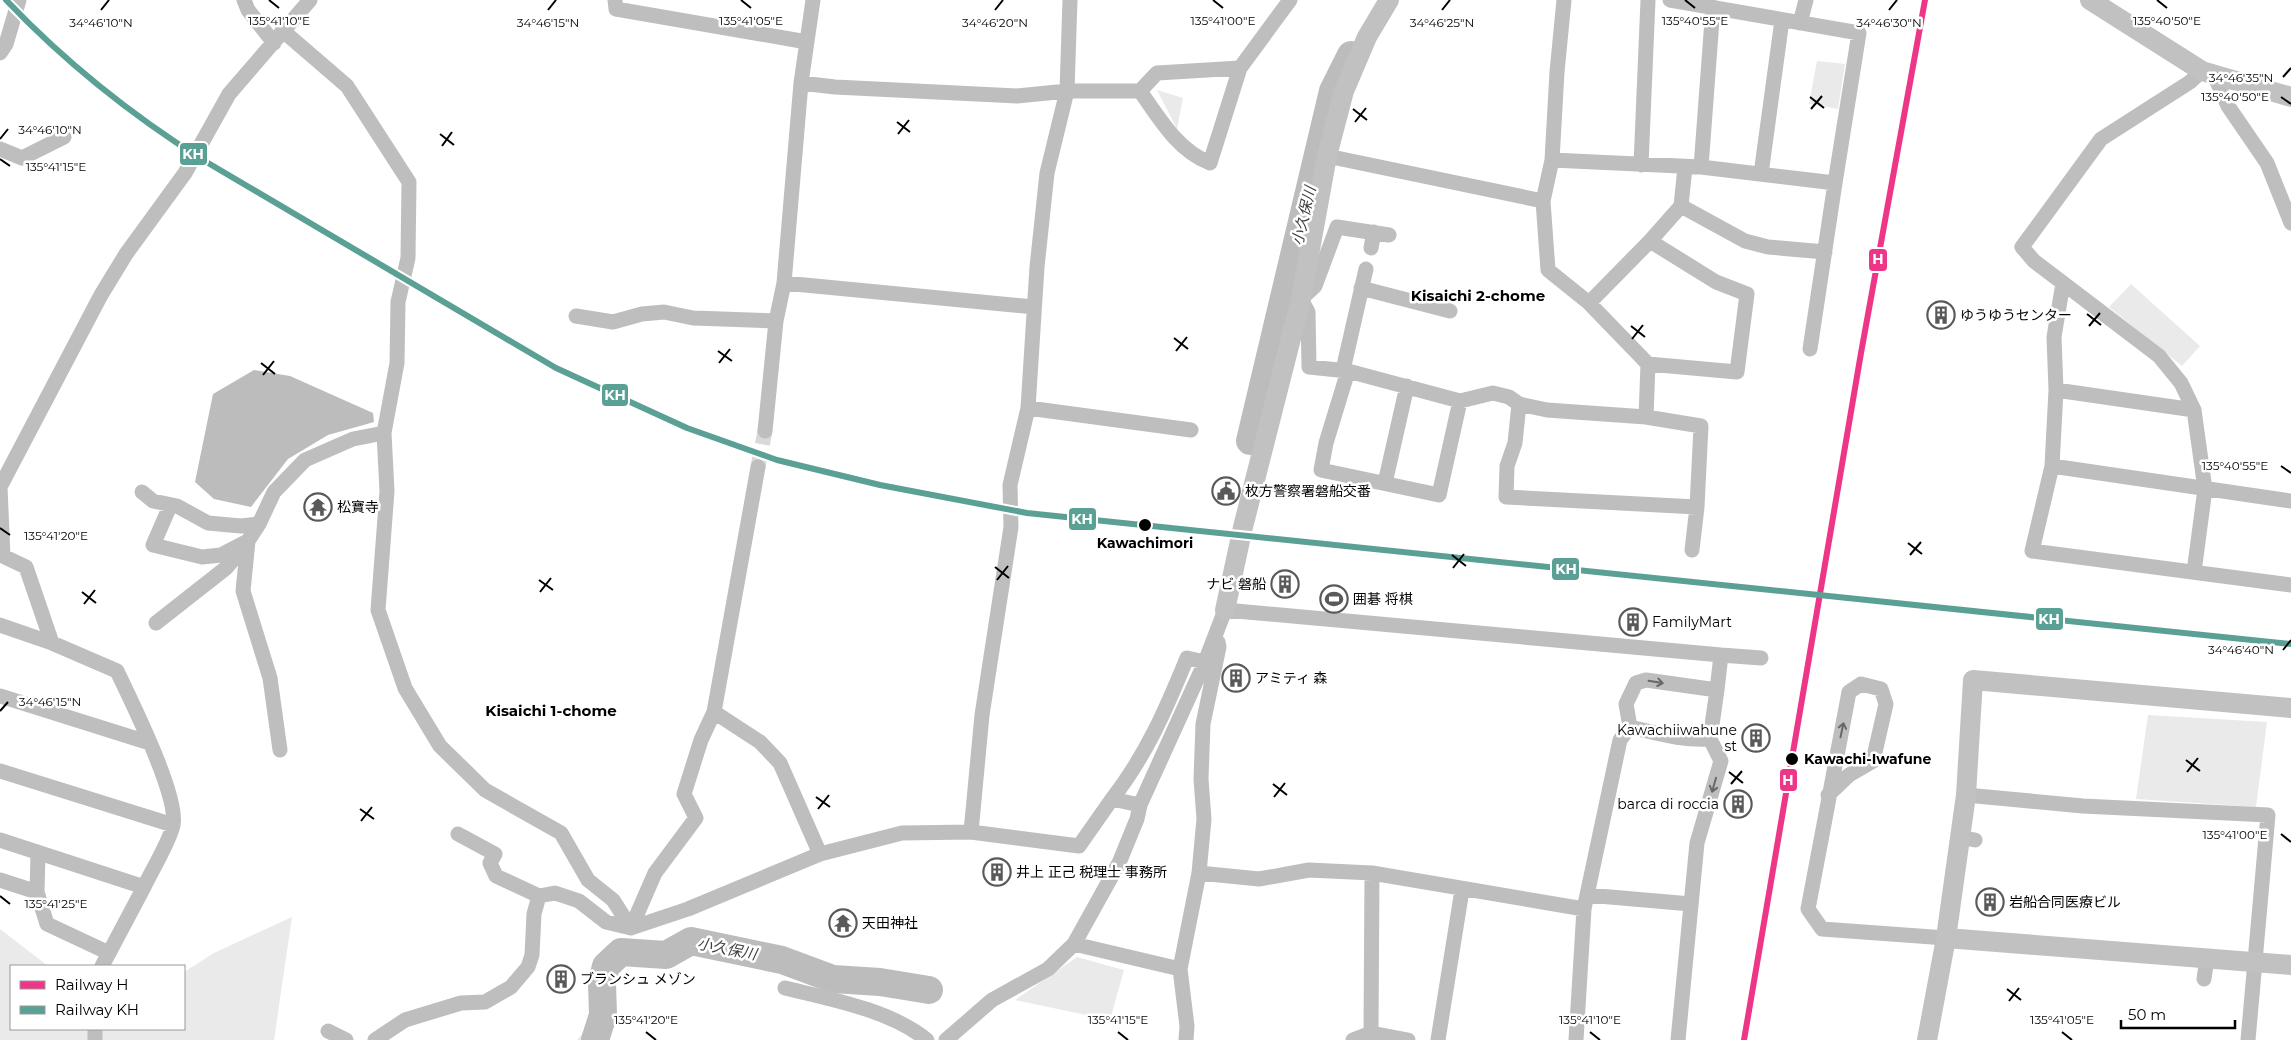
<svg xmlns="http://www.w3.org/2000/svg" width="2291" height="1040" font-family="Montserrat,'Noto Sans JP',sans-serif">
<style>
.green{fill:#eaeaea}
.water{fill:#bcbcbc}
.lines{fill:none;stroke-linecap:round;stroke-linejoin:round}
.river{stroke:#bcbcbc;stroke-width:28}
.street-tunnel{stroke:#d9d9d9;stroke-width:15;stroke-dasharray:15 8;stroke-linecap:butt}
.street{stroke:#bebebe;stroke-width:15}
.secondary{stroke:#c1c1c1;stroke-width:20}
.rail-1-casing{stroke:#fff;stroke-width:10}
.rail-2-casing{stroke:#fff;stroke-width:10}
.rail-1{stroke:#ee3689;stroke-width:6}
.rail-2{stroke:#5ba094;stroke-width:6}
.oneway{stroke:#686868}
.ticks{fill:none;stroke:#000;stroke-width:2}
.stop-dot{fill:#000;stroke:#fff;stroke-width:2}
.labels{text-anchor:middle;stroke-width:5;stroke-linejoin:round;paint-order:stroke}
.poi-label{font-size:14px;fill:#000;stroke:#fff;text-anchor:start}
.stop-label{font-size:14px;font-weight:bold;fill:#000;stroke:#fff}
.water-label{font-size:15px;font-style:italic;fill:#404040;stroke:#fff}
.neighbourhood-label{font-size:15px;font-weight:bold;fill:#000;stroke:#fff}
.ticks-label{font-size:12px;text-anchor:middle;fill:#000;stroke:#fff;stroke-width:5;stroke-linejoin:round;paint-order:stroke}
.line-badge{stroke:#fff;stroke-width:2}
.badge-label{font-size:14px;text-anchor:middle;font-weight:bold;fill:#fff}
</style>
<rect width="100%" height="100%" fill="#fff"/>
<path class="green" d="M1817 61 1845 64 1838 109 1809 104Z
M1157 90 1183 98 1177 129Z
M2131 284 2200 346 2182 366 2109 307Z
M2148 715 2267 722 2256 807 2136 799Z
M292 917 274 1040H0V929L48 966H11V1029H184V972L214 953Z
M1077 957 1124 970 1110 1020 1015 1000Z
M593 1022 605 1040H577Z"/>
<path class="water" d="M254 370 290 376 373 413 374 422 328 435 288 459 251 507 214 499 195 482 213 394Z"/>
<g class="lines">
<path class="river" d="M1250 441 1333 91 1351 55
M595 1040 603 1015 602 983 606 966 621 952 666 955 691 941 782 960 833 979 880 982 929 990"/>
<path class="street-tunnel" d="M758 467 765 431"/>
<path class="street" d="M244 0 248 10 274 43
M615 0 616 9 807 42
M1070 0 1067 91 1047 173 1037 267 1028 408 1010 485 1011 527 982 715 971 832 1079 846 1112 799 1140 805
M1800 23 1806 0
M282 30 347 86 409 182 408 258 398 302 397 363 384 433 387 491 378 610 405 688 440 746 485 790 561 833 588 880 613 900 631 928
M0 53 6 44 19 0
M2214 75 2228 106 2267 163 2291 223
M801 83 835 87 1017 96 1067 91H1140L1157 73 1240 68
M1140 91C1159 118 1178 151 1210 163L1240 68 1290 0
M0 149 22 158 64 137
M1327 156 1543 201
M1552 160 1557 72 1564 0
M1641 165 1648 0
M1701 167 1713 7
M1761 174 1782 20
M1681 206 1745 241 1768 247 1825 252
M1389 235 1337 227 1315 286 1301 299 1308 312 1309 367 1348 371 1460 401 1493 393 1509 397 1519 404 1547 410 1646 417 1701 426 1697 507 1692 550
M1650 241 1681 206 1685 167
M1371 248 1374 232
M784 283 1034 307
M2063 283 2034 261 2022 247 2101 139 2190 82 2202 71
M1361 288 1450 311
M1589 303 1650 241 1716 282 1747 294 1737 372 1648 364
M576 316 613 322 642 314 664 312 693 318 776 321
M1810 349 1835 183
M1343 370 1366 269
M1348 371 1326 443 1321 470 1439 495 1460 401
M2056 390 2194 410
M1519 404 1515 443 1507 466 1506 497 1697 507
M1028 408 1191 430
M1646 417 1648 364 1589 303 1548 270 1543 201 1552 160 1701 167 1835 183 1859 33 1670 0
M765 431 776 321 784 283 801 83 813 0
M2052 466 2291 501
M758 467 714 712 760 742 780 763 820 854
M1385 483 1407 386
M142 492 153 501 177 506 208 523 241 526 259 524
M170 506 153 545 202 557 221 555 248 541
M2194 572 2205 489 2194 410 2181 383 2159 356 2063 283 2054 337 2056 390 2052 466 2032 551 2291 585
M156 623 226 568 245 546
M0 625 52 643 117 671C131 701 179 796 173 825 171 839 151 872 144 887L0 840
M52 643 26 567 3 556 0 487 101 295 126 254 185 173 229 94 310 0
M1721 655 1761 658
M0 696 150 743
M280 750 270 678 243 591 248 541 259 524 274 492 305 460 353 439 384 433
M0 771 173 825
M1828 795 1849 775 1873 761 1886 704 1881 689 1861 684 1849 692 1808 909 1822 929 1946 938
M1966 795 2083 806 2268 815 2248 1040
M1112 799C1147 754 1166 709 1187 658L1205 662
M458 834 495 854 490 863 496 876 539 896
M1959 837 1975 840
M38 853 37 892 47 924 109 953 144 887
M1199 873 1259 879 1309 870 1372 873 1584 909
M0 880 37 892
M1587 895 1691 904
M631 928 655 873 696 818 684 794 701 740 714 712
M1074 944 1180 969
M102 966 109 953
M2204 979 2207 958
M785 988C830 999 890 1010 927 1040
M328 1031 346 1040
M1371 1033 1372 873
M95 1040V1029
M375 1040 405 1020 461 1003 485 1002 511 987 528 967 532 955 534 914 539 896 555 893 579 901 606 922 631 928 688 909 820 854 902 833 971 832
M946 1040 992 1000 1048 969 1074 944 1119 863 1137 819 1140 805 1205 662 1225 610 1721 655 1717 690
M1186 1040 1187 1026 1180 969 1199 873 1204 819 1201 779 1203 724 1219 647 1218 642
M1353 1040 1371 1033 1408 1040
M1438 1040 1462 890
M1576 1040 1584 909 1620 740 1630 727 1626 704 1636 683 1646 680 1717 690 1710 739C1682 741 1657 733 1630 727
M1678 1040 1697 843 1721 761 1710 739"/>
<path class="secondary" d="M2090 0 2202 71 2291 97
M1225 610 1243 527 1301 299 1327 156 1344 91 1367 37 1389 0
M1946 938 2291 965
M1927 1040 1946 938 1966 795 1973 680 2291 708"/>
<g class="rail-1-casing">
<path id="rail-1" d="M1744 1040 1861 353 1925 0"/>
</g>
<g class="rail-2-casing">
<path id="rail-2" d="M6 0C65 62 130 114 203 160L556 368 687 428 777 460 880 485 1027 513 2291 644"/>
</g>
<use href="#rail-1" class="rail-1"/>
<use href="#rail-2" class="rail-2"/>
</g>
<defs><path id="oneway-shaft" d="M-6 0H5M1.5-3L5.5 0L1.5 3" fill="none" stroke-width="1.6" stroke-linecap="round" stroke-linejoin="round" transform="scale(1.25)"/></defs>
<g class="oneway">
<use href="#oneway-shaft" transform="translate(1656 682) rotate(9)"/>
<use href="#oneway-shaft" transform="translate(1842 730) rotate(-78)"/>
<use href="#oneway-shaft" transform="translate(1714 785) rotate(106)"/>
</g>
<path class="ticks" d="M269 0 279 8M741 0 751 8M1213 0 1223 8M1685 0 1695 8M2157 0 2167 8M101 10 109 0M548 10 556 0M995 10 1003 0M1442 10 1450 0M1889 10 1897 0M2283 77 2291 68M1810 97 1824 108M2281 97 2291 104M1353 109 1367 120M1811 109 1822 96M897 122 910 132M1355 122 1366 108M440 134 454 145M898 134 909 120M0 139 8 129M442 146 452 132M0 159 10 166M2087 314 2101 325M1631 326 1645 337M2089 326 2100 313M1174 338 1188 349M1632 339 1643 325M718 351 732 361M1176 351 1187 337M261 363 275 374M719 363 730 349M263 375 274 361M2281 466 2291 473M0 528 10 535M1908 543 1922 554M1452 555 1466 566M1910 555 1921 542M995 567 1009 578M1453 568 1464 554M539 580 553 590M997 580 1008 566M82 592 96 603M540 592 551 578M84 604 95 590M2283 650 2291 640M0 711 8 702M2186 760 2200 771M1729 772 1743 783M2187 772 2198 758M1273 784 1287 795M1731 784 1742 771M816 797 830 807M1274 797 1285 783M360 809 374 819M818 809 829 795M361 821 372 807M2281 834 2291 842M0 896 10 904M2007 989 2021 1000M2009 1001 2019 988M646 1032 656 1040M1118 1032 1128 1040M1590 1032 1600 1040M2062 1032 2072 1040"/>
<defs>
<g id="building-ring" transform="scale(1.4375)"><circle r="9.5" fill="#fff" stroke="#595959" stroke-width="1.5"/><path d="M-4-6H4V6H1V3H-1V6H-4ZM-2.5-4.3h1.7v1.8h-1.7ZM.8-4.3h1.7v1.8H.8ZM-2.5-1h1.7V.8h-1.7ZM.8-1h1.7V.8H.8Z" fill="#595959"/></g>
<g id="civic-ring" transform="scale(1.4375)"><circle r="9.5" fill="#fff" stroke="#595959" stroke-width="1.5"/><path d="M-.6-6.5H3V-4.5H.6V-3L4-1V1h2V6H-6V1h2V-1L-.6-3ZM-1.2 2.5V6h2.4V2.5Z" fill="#595959"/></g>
<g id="temple-ring" transform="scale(1.4375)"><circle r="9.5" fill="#fff" stroke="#595959" stroke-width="1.5"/><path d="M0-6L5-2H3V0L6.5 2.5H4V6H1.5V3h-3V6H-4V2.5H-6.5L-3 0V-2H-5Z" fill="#595959"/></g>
<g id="stadium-ring" transform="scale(1.4375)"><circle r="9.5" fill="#fff" stroke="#595959" stroke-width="1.5"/><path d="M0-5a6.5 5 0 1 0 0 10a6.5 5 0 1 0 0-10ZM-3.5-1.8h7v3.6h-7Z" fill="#595959"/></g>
</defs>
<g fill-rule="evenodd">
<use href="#building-ring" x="1941" y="315"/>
<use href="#civic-ring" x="1226" y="491"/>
<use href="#temple-ring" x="318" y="507"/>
<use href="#building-ring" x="1285" y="584"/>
<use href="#stadium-ring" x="1334" y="599"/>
<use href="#building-ring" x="1633" y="622"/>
<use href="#building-ring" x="1236" y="678"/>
<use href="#building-ring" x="1756" y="738"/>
<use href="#building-ring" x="1738" y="804"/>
<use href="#building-ring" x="997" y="872"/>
<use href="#building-ring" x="1990" y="902"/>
<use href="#temple-ring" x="843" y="923"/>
<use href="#building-ring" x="561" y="979"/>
</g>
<g class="stop-dot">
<circle cx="1145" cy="525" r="7"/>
<circle cx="1792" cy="759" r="7"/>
</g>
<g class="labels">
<g class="poi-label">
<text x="1960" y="320">ゆうゆうセンター</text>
<text x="1245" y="496">枚方警察署磐船交番</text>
<text x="337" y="512">松寶寺</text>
<text x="1266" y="589" text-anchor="end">ナビ 磐船</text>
<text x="1353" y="604">囲碁 将棋</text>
<text x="1652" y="627">FamilyMart</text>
<text x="1255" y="683">アミティ 森</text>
<text x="1737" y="735" text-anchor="end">Kawachiiwahune<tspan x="1737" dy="16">st</tspan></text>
<text x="1719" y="809" text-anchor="end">barca di roccia</text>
<text x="1016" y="877">井上 正己 税理士 事務所</text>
<text x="2009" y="907">岩船合同医療ビル</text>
<text x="862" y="928">天田神社</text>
<text x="580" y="984">ブランシュ メゾン</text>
</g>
<g class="stop-label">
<text x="1145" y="548">Kawachimori</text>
<text x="1804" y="764" text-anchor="start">Kawachi-Iwafune</text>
</g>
<g class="water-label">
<text transform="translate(1304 216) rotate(-77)" y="5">小久保川</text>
<text transform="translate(727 949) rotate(11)" y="5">小久保川</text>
</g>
<g class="neighbourhood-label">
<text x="1478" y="301">Kisaichi 2-chome</text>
<text x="551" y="716">Kisaichi 1-chome</text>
</g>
</g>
<g class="ticks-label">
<text x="279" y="25">135°41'10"E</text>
<text x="751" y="25">135°41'05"E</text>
<text x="1223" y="25">135°41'00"E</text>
<text x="1695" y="25">135°40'55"E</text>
<text x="2167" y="25">135°40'50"E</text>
<text x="101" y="27">34°46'10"N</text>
<text x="1442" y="27">34°46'25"N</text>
<text x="548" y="27">34°46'15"N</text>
<text x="995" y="27">34°46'20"N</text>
<text x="1889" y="27">34°46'30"N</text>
<text x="2241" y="82">34°46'35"N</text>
<text x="2235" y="101">135°40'50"E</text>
<text x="50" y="134">34°46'10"N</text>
<text x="56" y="171">135°41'15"E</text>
<text x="2235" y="470">135°40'55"E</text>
<text x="56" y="540">135°41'20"E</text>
<text x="2241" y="654">34°46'40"N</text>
<text x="50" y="706">34°46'15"N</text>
<text x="2235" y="839">135°41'00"E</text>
<text x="56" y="908">135°41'25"E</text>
<text x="646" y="1024">135°41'20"E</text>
<text x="1118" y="1024">135°41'15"E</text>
<text x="1590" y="1024">135°41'10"E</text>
<text x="2062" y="1024">135°41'05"E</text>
</g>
<g class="line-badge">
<rect x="179" y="142" width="29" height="24" rx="5" fill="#5ba094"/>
<rect x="1868" y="248" width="20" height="24" rx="5" fill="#ee3689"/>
<rect x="601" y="383" width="28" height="24" rx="5" fill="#5ba094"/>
<rect x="1068" y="507" width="29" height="24" rx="5" fill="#5ba094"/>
<rect x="1551" y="557" width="29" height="24" rx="5" fill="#5ba094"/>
<rect x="2035" y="607" width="29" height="24" rx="5" fill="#5ba094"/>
<rect x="1779" y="768" width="19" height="24" rx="5" fill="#ee3689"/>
</g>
<g class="badge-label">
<text x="193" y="159">KH</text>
<text x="1878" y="264">H</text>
<text x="615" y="400">KH</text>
<text x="1082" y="524">KH</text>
<text x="1566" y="574">KH</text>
<text x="2049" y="624">KH</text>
<text x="1788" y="785">H</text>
</g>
<rect x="10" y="965" width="175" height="65" fill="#ffffff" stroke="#999999"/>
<rect x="20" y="981" width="25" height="8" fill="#ee3689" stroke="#999999"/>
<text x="55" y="990" font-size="15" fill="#000000">Railway H</text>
<rect x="20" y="1006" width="25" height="8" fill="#5ba094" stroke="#999999"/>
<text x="55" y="1015" font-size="15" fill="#000000">Railway KH</text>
<path d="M2121 1020v8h114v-8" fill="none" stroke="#000000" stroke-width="2.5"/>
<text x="2128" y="1020" font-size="15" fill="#000000" stroke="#ffffff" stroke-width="4" paint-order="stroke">50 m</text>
</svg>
